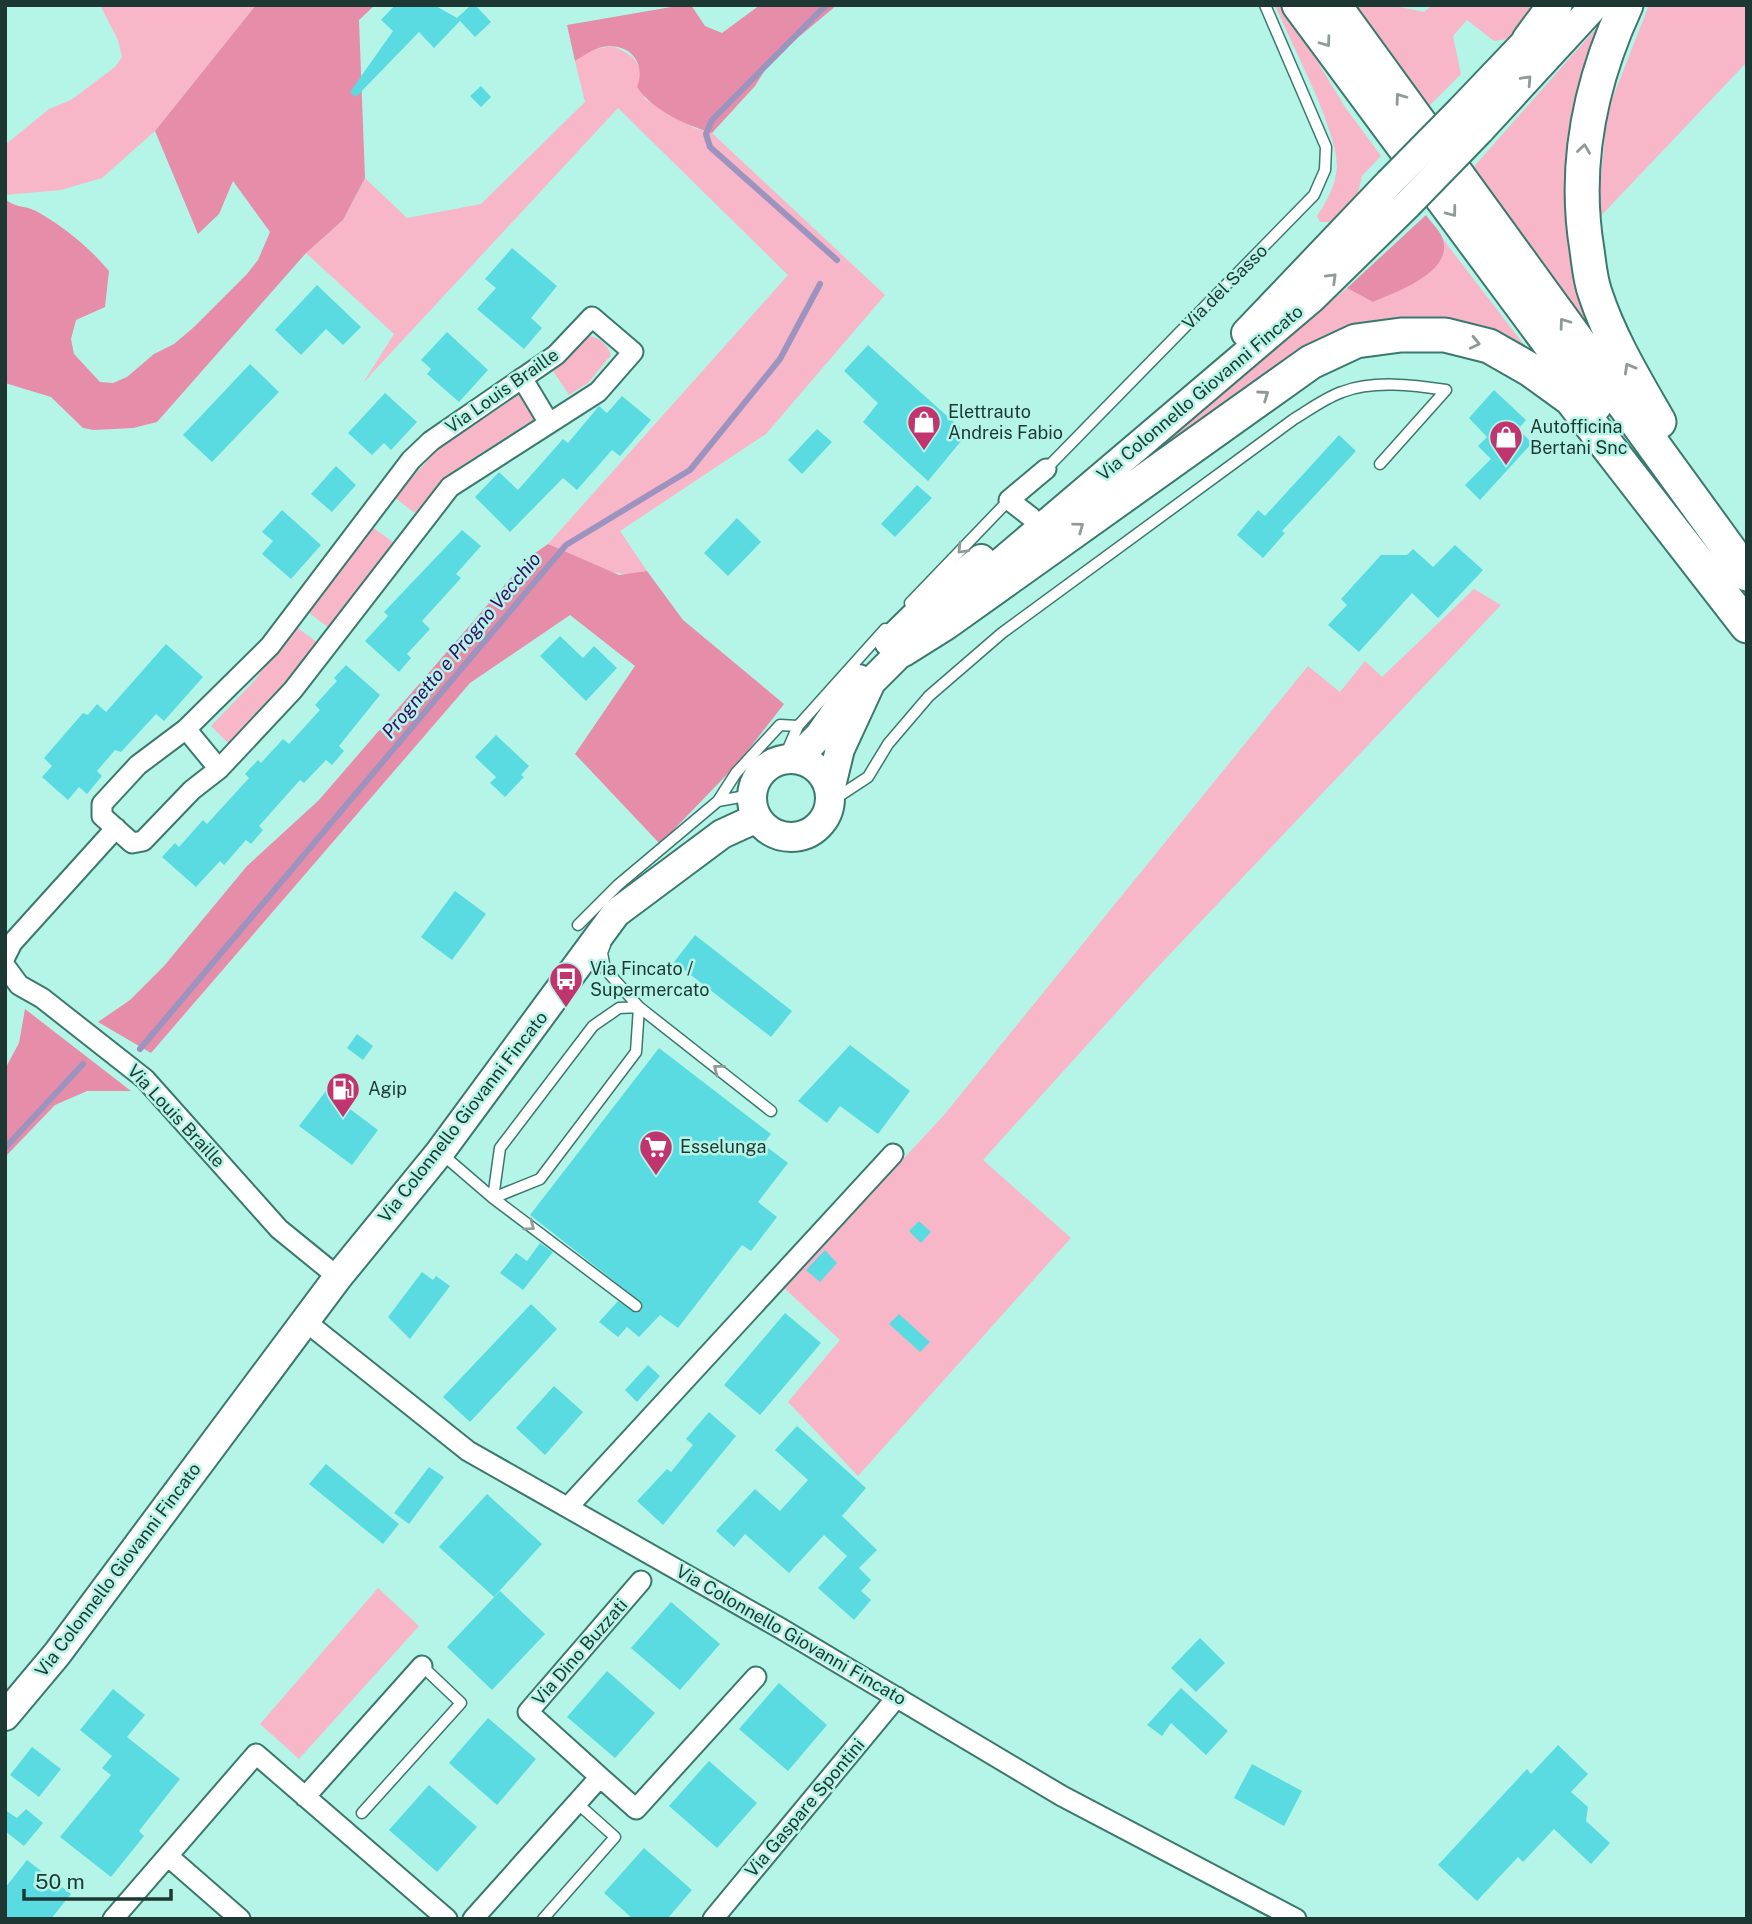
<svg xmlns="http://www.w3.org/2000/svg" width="1752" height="1924" font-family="'Public Sans',sans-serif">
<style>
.green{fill:#f8b7c9}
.forest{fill:#e68da9}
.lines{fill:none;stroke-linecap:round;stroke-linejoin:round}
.stream{stroke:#9c94bf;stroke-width:6}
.building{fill:#5adbe2}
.service-casing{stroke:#3b796e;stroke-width:13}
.minor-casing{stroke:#3b796e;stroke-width:23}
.secondary-casing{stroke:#3b796e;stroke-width:32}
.trunk-casing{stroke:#3b796e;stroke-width:37}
.service{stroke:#fff;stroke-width:10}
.minor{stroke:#fff;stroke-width:19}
.secondary{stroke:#fff;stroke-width:28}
.trunk{stroke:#fff;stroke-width:33}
.secondary-bridge-casing{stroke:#3b796e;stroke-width:32;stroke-linecap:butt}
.secondary-bridge{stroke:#fff;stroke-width:28}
.oneway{stroke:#8e9b98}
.labels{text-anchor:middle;stroke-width:5;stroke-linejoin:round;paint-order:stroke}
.street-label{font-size:18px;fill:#1d3732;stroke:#b4f5e7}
.poi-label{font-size:18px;fill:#1d3732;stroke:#b4f5e7;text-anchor:start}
.water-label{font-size:19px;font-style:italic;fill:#390a66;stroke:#b4f5e7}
</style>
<rect width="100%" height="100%" fill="#b4f5e7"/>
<path class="green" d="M100 5H256L155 131 102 178 61 190 5 195V145L49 109 71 100 115 67 122 57 118 40Z
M1275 5H1283L1345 107 1381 156 1362 176 1358 193 1332 222H1320L1317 216C1327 201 1336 185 1337 166 1337 128 1291 44 1275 5Z
M1348 5H1391L1424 12 1432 5H1540L1508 39 1494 41 1467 20 1453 36 1461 74 1423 112Z
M1649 5H1747V62L1597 220 1607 112Z
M1613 9 1574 121 1619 375 1470 171Z
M612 46C643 58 640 68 645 99L694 128 712 133 885 295 766 434 620 531 647 571C612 582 579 559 548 544L788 275 618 108 363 383 394 334 306 253 343 220 365 178 407 218 481 204 585 102 575 61 591 50Z
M1443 239 1544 371 1400 330 1086 508 1347 288 1373 302 1442 256Z
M589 336C599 337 608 345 611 355L588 383 569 395 553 371Z
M524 391 537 417 458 468 416 514 394 497 438 449Z
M371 526 394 543 329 628 307 611Z
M1474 589 1501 605 1153 972 983 1160 1071 1238 858 1476 788 1402 840 1340 784 1288 944 1115 1308 666 1340 692 1365 661 1382 677Z
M295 626 318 643 280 696 229 744 211 726 255 680Z
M378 1588 419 1626 299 1759 260 1724Z"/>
<path class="forest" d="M256 5H375L359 20 365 178 343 220 306 253 157 422 133 428 94 430 83 428 51 397 5 383V199C15 208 24 205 36 211 64 227 88 246 109 271L105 307 76 320 71 339 74 354 100 382 113 383 127 377 154 354 174 344 194 327 247 274 258 260 270 232 233 181 219 214 198 234 155 131Z
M683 5H691L705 26 722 33 760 5H837L771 60 755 86 712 133C686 125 652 110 637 87 645 67 635 48 612 46 598 45 586 54 575 61L567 25Z
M1426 215C1431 222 1439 230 1442 237 1456 272 1395 292 1373 302L1347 288Z
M548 544 619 575 647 571 683 620 784 704 739 762 660 844 575 754 635 666 570 615 470 683 151 1053 98 1022 130 1000 164 966 247 866 319 800 528 558Z
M25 1009 131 1091H87L55 1105 5 1157V1069L19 1043Z"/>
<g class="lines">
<path class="stream" d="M826 5 712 120 706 134 710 147 837 260
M140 1049 566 545 690 470 780 359 820 284
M5 1148 83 1064"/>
</g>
<path class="building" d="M395 5H434L457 18 471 5H475L491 22 475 37 460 21 434 48 419 32 356 97 350 92 393 31 381 20Z
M481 86 491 97 481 107 470 96Z
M512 248 557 286 531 318 542 328 524 349 477 309 496 288 485 279Z
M317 285 361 327 343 345 326 329 301 355 275 330Z
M447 332 488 370 459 402 427 374 431 369 421 360Z
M868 345 967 434 928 481 863 422 878 403 844 371Z
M250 364 279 392 212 462 183 435Z
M1494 390 1526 420 1518 429 1532 443 1480 500 1465 485 1491 459 1478 446 1487 437 1469 418Z
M385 393 417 422 391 450 384 443 372 455 348 433Z
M622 396 651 420 620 456 612 450 577 490 563 478 510 532 475 497 499 472 518 490 563 439 568 443 599 406 607 413Z
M817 429 832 442 802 474 788 460Z
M1339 435 1356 451 1282 531 1285 533 1263 558 1237 535 1258 510 1265 516Z
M336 466 356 485 332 512 311 494Z
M917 485 932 498 895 537 881 524Z
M282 510 321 545 291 579 262 554 273 541 262 532Z
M737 518 761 542 728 576 704 553Z
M462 530 481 546 456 574 461 578 422 621 430 629 407 654 411 658 399 672 365 641 388 616 384 612Z
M1455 545 1483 570 1438 618 1412 593 1359 652 1328 625 1347 605 1341 599 1381 555H1407L1413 549 1433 567Z
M560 636 583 658 594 646 617 668 586 701 540 656Z
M166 644 203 677 164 721 156 714 121 752 115 750 97 771 102 776 87 794 79 787 68 800 42 777 52 766 44 758 83 713 88 715 97 704 106 712Z
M346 665 380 695 339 746 344 751 332 765 326 760 304 783 300 780 259 826 263 830 251 844 246 840 224 865 220 861 196 887 162 857 175 843 179 847 203 820 207 824 249 778 245 774 258 760 261 763 283 739 289 744 320 710 315 705 337 681 334 678Z
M496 735 529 766 521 775 524 777 505 797 490 783 496 777 475 757Z
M455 891 486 914 452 960 421 937Z
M695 935 792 1011 771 1037 674 962Z
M357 1034 373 1046 363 1060 347 1048Z
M850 1045 910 1091 878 1134 840 1106 827 1123 798 1101Z
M659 1048 771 1134 763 1144 788 1163 758 1202 777 1217 751 1251 742 1245 678 1328 660 1315 639 1337 627 1327 618 1337 599 1322 618 1301 636 1313 642 1310V1303L530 1215Z
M326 1091 378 1130 352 1165 299 1126Z
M919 1221 931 1232 921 1243 909 1231Z
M540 1243 553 1252 523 1290 500 1273 516 1253 527 1261Z
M825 1250 837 1263 820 1282 806 1270Z
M422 1272 433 1280 436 1276 450 1286 410 1339 388 1317Z
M531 1304 557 1329 470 1422 443 1397Z
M785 1313 821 1343 760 1415 724 1385Z
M899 1314 930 1342 920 1352 889 1324Z
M648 1365 660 1376 637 1402 625 1390Z
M554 1386 583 1412 545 1455 516 1428Z
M709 1412 736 1436 663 1525 637 1501 667 1469 671 1472 693 1445 686 1439Z
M797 1426 866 1488 842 1516 877 1550 859 1568 871 1580 861 1591 871 1600 854 1620 818 1588 847 1556 824 1535 789 1573 745 1534 734 1547 716 1531 755 1489 780 1511 808 1480 775 1450Z
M326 1464 399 1524 383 1544 309 1484Z
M429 1467 444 1477 409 1524 394 1513Z
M487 1494 542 1544 494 1597 439 1547Z
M500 1591 545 1634 492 1690 447 1647Z
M671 1602 720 1644 680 1690 631 1648Z
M1200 1638 1225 1663 1196 1692 1171 1668Z
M607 1671 655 1713 615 1758 567 1717Z
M779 1683 827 1725 788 1771 739 1729Z
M1181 1688 1228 1731 1206 1755 1171 1723 1162 1736 1147 1725Z
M113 1689 145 1715 127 1737 180 1779 139 1831 144 1836 111 1877 60 1837 111 1775 102 1768 112 1756 80 1730Z
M488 1718 536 1759 497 1805 449 1763Z
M1558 1745 1588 1774 1571 1792 1588 1807 1586 1821 1610 1843 1591 1864 1554 1829 1523 1862 1518 1857 1477 1901 1438 1865 1527 1769 1531 1774Z
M32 1747 61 1769 39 1797 10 1775Z
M709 1761 757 1803 717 1848 669 1806Z
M1252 1764 1302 1791 1284 1826 1234 1798Z
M429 1785 477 1827 437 1872 389 1830Z
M26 1809 43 1823 24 1846 5 1831V1810L17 1818Z
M644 1848 692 1890 667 1919H633L604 1893Z
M27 1860 71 1894 51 1919H5V1888Z"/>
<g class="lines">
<g class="service-casing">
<path id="service" d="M1046 469 1314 195 1325 170 1326 147 1265 5
M910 603 1009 500
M785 756 798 726 885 629
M833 800 868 777 888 744 929 696 1002 633 1294 419C1309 410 1325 398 1342 392 1373 380 1414 385 1446 390L1380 464
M718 801 751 795
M578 925 618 885 718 801 736 773 780 725 798 726
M605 945 602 953 605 969 639 1007 771 1111
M639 1007 636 1052 540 1179 493 1198 500 1148 593 1026 619 1008Z
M443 1155 493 1198 636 1306
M362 1813 461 1703 422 1666
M543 1919 615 1837 577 1803"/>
</g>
<g class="minor-casing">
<path id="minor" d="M592 317 633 352 598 392 450 487 293 690 219 769 192 790 143 841 132 843 102 816V804L138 765 186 729 270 646 411 460 431 441 556 355Z
M522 378 549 423
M1031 517 1009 500 1046 469
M186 729 219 769
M5 957 12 943 116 828
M5 966 19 985 42 998 145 1079 279 1229 338 1277
M305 1321 468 1451 780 1628 1062 1796 1296 1919
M568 1507 893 1154
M600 1777 528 1712 641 1581
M305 1797 422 1666
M169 1857 240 1919
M113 1919 256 1754 447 1919
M473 1919 600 1777 636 1809 756 1677
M713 1919 897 1697"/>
</g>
<g class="secondary-casing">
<path id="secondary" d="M1461 110 1544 23
M1480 130 1595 5
M1246 333 1389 183
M972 587 1312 298 1408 204
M889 642 933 599 981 559
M752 798a39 39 0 1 1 78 0a39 39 0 1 1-78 0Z
M796 759 819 736 859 679
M830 790 840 749 871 682 918 635
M5 1716 57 1654 338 1277 440 1152 616 913 722 834 757 818"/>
</g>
<g class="trunk-casing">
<path id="trunk" d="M1299 5 1595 405
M1334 5 1747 574
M1626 5C1590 83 1573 165 1587 250 1589 264 1590 279 1595 293 1610 339 1635 380 1659 422
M1529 40 1555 5
M902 650 945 623 1311 362 1356 341 1401 335H1445L1489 346 1531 370 1571 399 1747 626"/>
</g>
<use href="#service" class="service"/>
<use href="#minor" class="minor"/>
<use href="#secondary" class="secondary"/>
<use href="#trunk" class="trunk"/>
<g class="secondary-bridge-casing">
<path id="secondary-bridge" d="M1389 183 1461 110
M1408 204 1480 130"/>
</g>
<use href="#secondary-bridge" class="secondary-bridge"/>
</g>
<defs><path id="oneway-chevron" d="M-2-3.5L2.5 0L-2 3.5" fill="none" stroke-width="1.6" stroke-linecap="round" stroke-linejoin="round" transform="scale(1.75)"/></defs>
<g class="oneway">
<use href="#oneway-chevron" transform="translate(1326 42) rotate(54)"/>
<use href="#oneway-chevron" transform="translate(1527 80) rotate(-47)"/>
<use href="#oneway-chevron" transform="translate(1400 98) rotate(-126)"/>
<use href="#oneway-chevron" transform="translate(1584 149) rotate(-82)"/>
<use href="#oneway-chevron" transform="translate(1452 212) rotate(53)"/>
<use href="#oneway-chevron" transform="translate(1332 278) rotate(-44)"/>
<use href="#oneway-chevron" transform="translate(1564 323) rotate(-126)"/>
<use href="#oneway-chevron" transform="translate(1475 343) rotate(13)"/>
<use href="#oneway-chevron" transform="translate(1629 368) rotate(-119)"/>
<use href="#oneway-chevron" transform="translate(1264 395) rotate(-35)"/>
<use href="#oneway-chevron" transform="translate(1079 527) rotate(-36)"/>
<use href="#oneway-chevron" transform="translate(962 549) rotate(134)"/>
<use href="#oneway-chevron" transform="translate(718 1069) rotate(-142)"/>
<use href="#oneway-chevron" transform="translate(530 1226) rotate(37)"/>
</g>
<defs>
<g id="shop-pin" transform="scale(1.75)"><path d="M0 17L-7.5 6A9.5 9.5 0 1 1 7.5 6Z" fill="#c0356e" stroke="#b4f5e7"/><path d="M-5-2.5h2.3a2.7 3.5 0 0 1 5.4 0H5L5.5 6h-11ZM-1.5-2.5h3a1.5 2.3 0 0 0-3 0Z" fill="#fff"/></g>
<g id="bus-pin" transform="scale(1.75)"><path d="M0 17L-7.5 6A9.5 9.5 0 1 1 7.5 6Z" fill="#c0356e" stroke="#b4f5e7"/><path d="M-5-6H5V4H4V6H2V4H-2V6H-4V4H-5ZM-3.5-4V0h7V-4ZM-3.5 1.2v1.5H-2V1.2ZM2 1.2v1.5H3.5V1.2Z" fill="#fff"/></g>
<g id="fuel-pin" transform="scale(1.75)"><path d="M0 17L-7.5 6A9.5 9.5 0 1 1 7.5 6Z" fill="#c0356e" stroke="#b4f5e7"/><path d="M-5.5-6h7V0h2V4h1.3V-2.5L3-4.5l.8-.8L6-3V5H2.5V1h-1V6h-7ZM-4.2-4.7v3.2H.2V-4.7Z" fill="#fff"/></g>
<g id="supermarket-pin" transform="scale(1.75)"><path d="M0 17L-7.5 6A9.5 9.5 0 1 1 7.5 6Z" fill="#c0356e" stroke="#b4f5e7"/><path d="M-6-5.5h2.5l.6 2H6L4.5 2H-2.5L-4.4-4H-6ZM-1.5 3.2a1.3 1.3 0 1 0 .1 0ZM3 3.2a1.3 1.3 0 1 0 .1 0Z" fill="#fff"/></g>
</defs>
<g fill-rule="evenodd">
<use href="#shop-pin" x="924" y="422"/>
<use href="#shop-pin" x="1506" y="437"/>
<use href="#bus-pin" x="566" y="979"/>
<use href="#fuel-pin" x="343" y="1089"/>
<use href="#supermarket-pin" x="656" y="1147"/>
</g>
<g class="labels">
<g class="street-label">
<text transform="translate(1225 287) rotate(-45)" y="6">Via del Sasso</text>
<text transform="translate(502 391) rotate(-35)" y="6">Via Louis Braille</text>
<text transform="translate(1200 393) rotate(-40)" y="6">Via Colonnello Giovanni Fincato</text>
<text transform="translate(176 1116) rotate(47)" y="6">Via Louis Braille</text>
<text transform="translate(463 1117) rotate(-52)" y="6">Via Colonnello Giovanni Fincato</text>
<text transform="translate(118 1570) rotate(-53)" y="6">Via Colonnello Giovanni Fincato</text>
<text transform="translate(791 1635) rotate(30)" y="6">Via Colonnello Giovanni Fincato</text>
<text transform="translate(580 1652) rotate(-49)" y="6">Via Dino Buzzati</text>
<text transform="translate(805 1808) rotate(-50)" y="6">Via Gaspare Spontini</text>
</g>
<g class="poi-label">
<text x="948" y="418">Elettrauto<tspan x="948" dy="21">Andreis Fabio</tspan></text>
<text x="1530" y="433">Autofficina<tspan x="1530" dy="21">Bertani Snc</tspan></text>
<text x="590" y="975">Via Fincato /<tspan x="590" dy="21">Supermercato</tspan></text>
<text x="368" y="1095">Agip</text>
<text x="680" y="1153">Esselunga</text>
</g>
<g class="water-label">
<text transform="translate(461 645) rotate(-50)" y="7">Prognetto e Progno Vecchio</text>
</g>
</g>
<rect width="1752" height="1924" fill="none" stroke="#1d3732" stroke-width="14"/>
<path d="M24 1889v10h147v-10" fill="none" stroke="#1d3732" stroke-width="3.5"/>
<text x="35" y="1889" font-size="21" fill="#1d3732" stroke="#b4f5e7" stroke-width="5" paint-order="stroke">50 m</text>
</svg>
